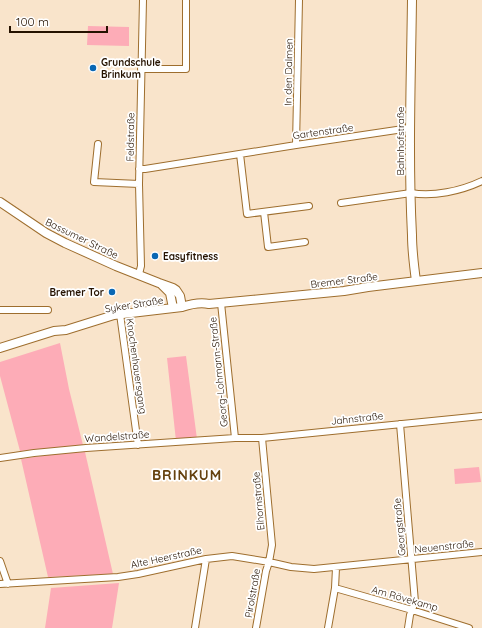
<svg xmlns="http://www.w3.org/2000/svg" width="482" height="628" font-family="Quicksand,sans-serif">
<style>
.green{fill:#fdacb7}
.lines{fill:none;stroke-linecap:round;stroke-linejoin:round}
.minor-casing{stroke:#9e6e2e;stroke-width:8}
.tertiary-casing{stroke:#9e6e2e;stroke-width:10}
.minor{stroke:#fff;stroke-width:6}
.tertiary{stroke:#fff;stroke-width:8}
.poi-dot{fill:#0967b4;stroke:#fff;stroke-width:1.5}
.labels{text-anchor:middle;stroke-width:3.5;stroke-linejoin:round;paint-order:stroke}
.poi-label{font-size:10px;font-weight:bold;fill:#251200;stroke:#fff;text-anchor:start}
.street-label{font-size:10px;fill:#251200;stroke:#fff}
.district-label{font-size:14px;font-weight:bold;letter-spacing:1px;fill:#65410e;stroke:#fff}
</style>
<rect width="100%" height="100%" fill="#f9e4cb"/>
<path class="green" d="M88 26 129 27V46L87 45Z
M60 343 69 389 83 445 20 451 0 376V362Z
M186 356 197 439 176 441 167 358Z
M85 452 113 574 48 577 21 459 55 454Z
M479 467 481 482 455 484 454 469Z
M119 583 112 628H45L51 588Z"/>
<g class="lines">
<g class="minor-casing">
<path id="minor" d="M141 69H186V0
M98 144 94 182 139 184
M296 145 299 0
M240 154 247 214 309 206
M139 169H145L296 145 410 128
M341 203 411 193C433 197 461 191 482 181
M264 212 268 247 305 242
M139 274 141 266 139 184 143 0
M221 303 235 438
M0 310H48
M120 314 138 445
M400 424 415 602 410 615 408 628
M0 458 34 453 86 448 235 438H262L482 416
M0 561 8 584
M0 584 118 577 138 574 206 559 232 556 269 562 291 567 314 569 482 552
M335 588 412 610 469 628
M195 628 206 559
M256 628 266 571 269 562 272 545 262 438
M328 628 335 588 336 568"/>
</g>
<g class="tertiary-casing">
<path id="tertiary" d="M412 0C411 78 408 157 412 235 412 251 414 266 416 281
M0 202 46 233 65 243 116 266 159 283 173 288 176 290 180 296 182 307
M161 284 170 293 173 308
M0 348 54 331 66 330 114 315 182 307C191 304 200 302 209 304L344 291 368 287 482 273"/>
</g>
<use href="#minor" class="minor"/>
<use href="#tertiary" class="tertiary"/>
</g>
<g class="poi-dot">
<circle cx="93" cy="68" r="4"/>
<circle cx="155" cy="256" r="4"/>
<circle cx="112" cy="292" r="4"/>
</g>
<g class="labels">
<g class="poi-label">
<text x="101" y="66">Grundschule<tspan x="101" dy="12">Brinkum</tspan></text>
<text x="163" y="260">Easyfitness</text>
<text x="104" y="296" text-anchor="end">Bremer Tor</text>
</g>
<g class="street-label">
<text transform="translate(288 72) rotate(-89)" y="4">In den Dalmen</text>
<text transform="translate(323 131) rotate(-8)" y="4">Gartenstraße</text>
<text transform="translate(130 137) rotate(-89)" y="4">Feldstraße</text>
<text transform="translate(400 141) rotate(-90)" y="4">Bahnhofstraße</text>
<text transform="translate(82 238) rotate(26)" y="4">Bassumer Straße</text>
<text transform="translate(344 280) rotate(-7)" y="4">Bremer Straße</text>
<text transform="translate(134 304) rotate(-9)" y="4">Syker Straße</text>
<text transform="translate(137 366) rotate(82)" y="4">Knochenhauersgang</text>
<text transform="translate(218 372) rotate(-96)" y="4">Georg-Lohmann-Straße</text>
<text transform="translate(357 418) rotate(-6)" y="4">Jahnstraße</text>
<text transform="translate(117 436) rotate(-4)" y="4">Wandelstraße</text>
<text transform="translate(258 501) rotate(-95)" y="4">Elhornstraße</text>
<text transform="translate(399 527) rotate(-95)" y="4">Georgstraße</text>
<text transform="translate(444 546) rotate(-6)" y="4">Neuenstraße</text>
<text transform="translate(166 557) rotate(-12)" y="4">Alte Heerstraße</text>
<text transform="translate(252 593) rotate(-80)" y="4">Pirolstraße</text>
<text transform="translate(405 598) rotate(16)" y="4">Am Rövekamp</text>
</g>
<g class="district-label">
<text x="187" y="480">BRINKUM</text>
</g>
</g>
<path d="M10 26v6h97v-6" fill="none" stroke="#251200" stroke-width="2"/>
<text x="16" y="26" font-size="12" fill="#251200" stroke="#ffffff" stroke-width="3" paint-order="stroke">100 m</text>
</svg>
